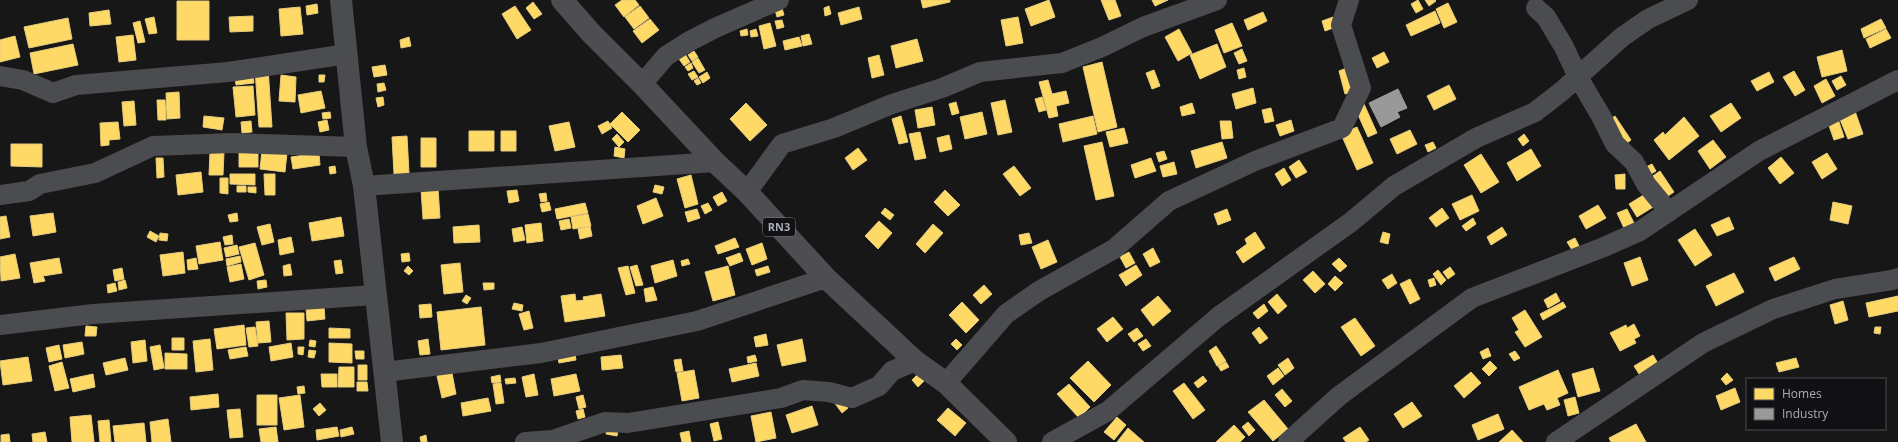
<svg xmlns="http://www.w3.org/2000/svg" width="1898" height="442" font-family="'Open Sans',sans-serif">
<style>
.homes{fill:#ffd966;stroke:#e5cc7e}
.industry{fill:#999;stroke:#9e9fa2}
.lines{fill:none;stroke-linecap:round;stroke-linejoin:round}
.minor{stroke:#4b4c50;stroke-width:20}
.tertiary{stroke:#4b4c50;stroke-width:22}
.trunk{stroke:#4e4e52;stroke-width:22}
.labels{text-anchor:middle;stroke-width:4;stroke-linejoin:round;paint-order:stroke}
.shield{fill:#111113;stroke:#7b7e86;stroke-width:1}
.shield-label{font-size:11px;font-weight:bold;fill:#a9adb7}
</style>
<rect width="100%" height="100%" fill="#171717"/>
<path class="homes" d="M622 0H635L639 5 624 17 615 5Z
M921 0H950V2L923 8Z
M1049 0 1055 17 1031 26 1025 9Z
M1101 0H1115L1121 16 1109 20Z
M1152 0H1168L1155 6Z
M1418 0 1423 9 1416 13 1411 4Z
M1425 0H1435L1436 1 1429 6Z
M177 1H209V40H177Z
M533 2 542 14 534 19 526 8Z
M1448 3 1457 22 1444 28 1436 9Z
M317 4 318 13 307 15 306 6Z
M515 6 531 30 517 39 502 14Z
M640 6 649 18 634 29 625 17Z
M829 6 831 14 825 16 824 8Z
M300 7 303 34 281 36 279 9Z
M859 7 862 19 841 25 838 13Z
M782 8 784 15 777 17 775 10Z
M109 10 111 24 90 26 89 13Z
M1435 11 1440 23 1411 36 1406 25Z
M1263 12 1267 21 1248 30 1244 20Z
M253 16V31L230 32 229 17Z
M154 17 157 33 149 34 145 19Z
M1018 17 1023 43 1006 46 1001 20Z
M1333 17 1336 27 1325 31 1322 21Z
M68 18 72 39 29 48 24 27Z
M650 19 659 30 642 43 633 31Z
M1881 19 1886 28 1864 38 1861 29Z
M782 20 784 27 777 29 775 21Z
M140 21 145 42 138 43 133 23Z
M770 23 776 46 764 49 759 26Z
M1232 23 1242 46 1224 53 1215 30Z
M747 29 748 35 741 36 740 31Z
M756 29 758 36 751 37 750 31Z
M1179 29 1192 53 1178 61 1165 37Z
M1886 29 1891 38 1870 48 1866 39Z
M809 34 812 44 803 46 801 36Z
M133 35 136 60 119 62 116 37Z
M15 36 20 57 0 62V40Z
M409 37 411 46 401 48 400 40Z
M799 37 802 46 785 50 783 41Z
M917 39 923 61 896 68 891 46Z
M73 44 78 65 34 74 30 53Z
M1217 44 1226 67 1200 79 1190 55Z
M1242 49 1247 61 1239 64 1234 53Z
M1842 50 1847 71 1822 77 1817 57Z
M694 51 698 57 692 61 688 55Z
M1384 52 1389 62 1377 68 1372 58Z
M685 54 690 62 684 66 679 59Z
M879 55 884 75 872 78 868 58Z
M698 58 705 70 699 73 692 62Z
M1102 62 1117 127 1098 132 1083 67Z
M691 63 693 68 688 71 685 67Z
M385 65 387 75 374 77 372 67Z
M1349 67 1356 91 1345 94 1339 71Z
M268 68 272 127H259L255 69Z
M1244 68 1246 77 1239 79 1237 70Z
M1154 70 1160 86 1152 89 1146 73Z
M694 71 698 77 692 80 688 74Z
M1794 71 1805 90 1795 96 1783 77Z
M707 72 710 78 703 83 699 77Z
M1769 72 1774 82 1757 91 1751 81Z
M253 75 254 83 236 85 235 77Z
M281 75 296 77 295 102 279 101Z
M319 75H325L324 82H319Z
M1841 76 1846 85 1837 90 1832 81Z
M698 78 701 83 697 85 694 81Z
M1826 79 1835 96 1822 103 1814 86Z
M1048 80 1052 94 1066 91 1069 103 1056 106 1058 116 1049 118 1039 82Z
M384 83 386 90 378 92 377 84Z
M1449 85 1456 99 1434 110 1427 96Z
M253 86 255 115 236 117 233 87Z
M1253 88 1256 103 1236 109 1232 94Z
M321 91 325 108 301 113 298 95Z
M179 92 180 118 167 119 166 93Z
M383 97 384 105 378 107 376 98Z
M1042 97 1046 110 1039 112 1035 99Z
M157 100H165L166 120H158Z
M1005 100 1012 132 998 135 991 103Z
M134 101 136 125 124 126 122 102Z
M956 102 959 113 952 115 949 104Z
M746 103 767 125 750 141 730 119Z
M1192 103 1195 113 1182 116 1180 107Z
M1731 103 1741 118 1721 132 1710 116Z
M1364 104 1377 133 1368 137 1355 108Z
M932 107 935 125 918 128 915 110Z
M1271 108 1274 121 1265 123 1262 110Z
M1855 111 1863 134 1848 139 1839 117Z
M330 112 331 118 323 119 322 113Z
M622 112 640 130 628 142 610 124Z
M982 112 987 134 965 139 960 117Z
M204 116 224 118 222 130 203 127Z
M901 116 908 142 899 144 892 119Z
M1093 116 1097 134 1063 142 1059 124Z
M1615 116 1631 140 1623 146 1606 122Z
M1684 117 1699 136 1669 160 1654 140 1663 132 1665 135Z
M1838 119 1844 137 1834 140 1828 123Z
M327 120 329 130 320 132 318 122Z
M1291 120 1294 131 1280 136 1276 125Z
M251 121 252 132 242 133 241 122Z
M608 121 612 128 602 134 598 126Z
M1220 121H1231L1233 138 1222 139Z
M118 122 120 139 109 140V145L101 146 100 123Z
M569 122 575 147 555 151 549 126Z
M1357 127 1373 163 1357 170 1341 134Z
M1124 128 1128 143 1110 147 1106 132Z
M1410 130 1417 144 1397 154 1390 139Z
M469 131H494V151H469Z
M501 131H516V151H501Z
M920 132 926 158 915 160 909 134Z
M617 134 624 142 619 147 612 139Z
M1524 134 1529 141 1523 146 1518 139Z
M949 135 952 149 940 152 937 138Z
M407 136 409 173 394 174 392 137Z
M421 138H436V167H421Z
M1713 140 1726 157 1710 169 1698 151Z
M1102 142 1114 196 1096 200 1084 146Z
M1222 142 1227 158 1196 168 1191 151Z
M1433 142 1436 148 1428 152 1425 145Z
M11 144H42V167L11 166Z
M615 147 625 149 624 158 614 156Z
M858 148 867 160 853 170 845 158Z
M1531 149 1541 166 1517 181 1507 163Z
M239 150H258V167H239Z
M262 150 287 153 285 172 260 169Z
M1164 151 1167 159 1159 162 1156 153Z
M210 152H224L223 175H209Z
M319 153 320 165 293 169 291 157Z
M1827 153 1837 169 1822 179 1812 162Z
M1481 154 1499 182 1481 193 1464 165Z
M1781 157 1794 173 1780 184 1768 168Z
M156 158H163L164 177 157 178Z
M1151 158 1156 171 1135 178 1131 165Z
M1299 160 1307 172 1296 178 1289 167Z
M1174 162 1177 174 1163 177 1160 166Z
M1652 164 1656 171 1651 174 1646 167Z
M335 166 336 173 330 174 329 167Z
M1014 166 1031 188 1020 196 1003 174Z
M1284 168 1291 180 1282 186 1275 174Z
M1660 171 1674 192 1662 200 1647 180Z
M201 172 203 192 178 195 176 175Z
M230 174H255V185L230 184Z
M264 174H275V195H265Z
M1625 174V189H1616L1615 175Z
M691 175 698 204 685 208 677 179Z
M220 178H228V194L220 193Z
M655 185 664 187 662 194 653 192Z
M237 186H246V192H237Z
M248 187H256V193L248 192Z
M438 188 440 218 423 219 421 189Z
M517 190 519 201 509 203 507 191Z
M945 190 960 205 948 216 934 202Z
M1650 191 1658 204 1637 217 1629 204Z
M722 192 727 201 718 206 713 197Z
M546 193 547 201 541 202 539 194Z
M1472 195 1479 211 1460 220 1452 204Z
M656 198 663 216 643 224 637 206Z
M549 202 551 210 542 212 540 204Z
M1833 202 1852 206 1848 224 1830 220Z
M585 203 588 213 557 219 555 209Z
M708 203 712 210 705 214 701 206Z
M1598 205 1606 218 1586 229 1579 216Z
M885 208 894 215 890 220 881 213Z
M1442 208 1449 218 1436 227 1429 218Z
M697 209 700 218 688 222 685 212Z
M1227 209 1231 220 1218 225 1214 214Z
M1627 209 1634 223 1624 228 1617 213Z
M53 213 56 232 33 236 30 216Z
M237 213 238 221 230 222 228 215Z
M588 214 591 226 573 229 571 217Z
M6 216 10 237 0 239V217Z
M341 217 344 236 312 241 309 223Z
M1729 217 1734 229 1717 236 1711 225Z
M1473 218 1476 224 1466 231 1462 226Z
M569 219 571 228 561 230 559 221Z
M879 221 892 233 878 249 865 236Z
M541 223 543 241 527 243 525 225Z
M270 224 274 242 262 245 257 227Z
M933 224 943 233 925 253 916 244Z
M479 225 480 242 454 243 453 227Z
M590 226 592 236 580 239 578 229Z
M522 227 525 240 514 242 512 229Z
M1502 227 1507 235 1491 245 1487 237Z
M1695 229 1712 255 1695 266 1678 240Z
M150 231 159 236 156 242 147 237Z
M1255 232 1265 248 1243 263 1236 252 1247 244 1245 239Z
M1383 232 1390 234 1388 244 1380 242Z
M160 233 168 234 167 241 159 240Z
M1029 233 1032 243 1021 245 1019 235Z
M232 235 233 244 225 245 223 237Z
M291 237 294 252 280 255 278 240Z
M735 238 739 247 718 254 715 246Z
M1575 238 1579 246 1572 250 1567 242Z
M1048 240 1057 262 1041 269 1032 247Z
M220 242 223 260 199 264 196 246Z
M255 243 264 275 249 280 239 247Z
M762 243 767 259 752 265 746 249Z
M237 245 239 254 226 257 224 248Z
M1153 248 1160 262 1150 267 1143 254Z
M183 252 185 273 163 276 160 255Z
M1129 252 1135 263 1126 268 1120 257Z
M409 253 410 261 402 262 401 254Z
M740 253 743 261 730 266 726 258Z
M15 254 20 278 1 281 0 257Z
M240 256 241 262 227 266 226 259Z
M1640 257 1648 280 1632 286 1624 263Z
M1794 257 1800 269 1775 281 1769 268Z
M59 258 62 273 43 276 45 281 34 283 30 263Z
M196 258 198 269 188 270 187 260Z
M1339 258 1347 266 1340 272 1332 264Z
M688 259 690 264 682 266 681 261Z
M341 260 343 273 336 274 334 261Z
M673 260 677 276 655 283 651 266Z
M460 263 463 292 444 294 441 265Z
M241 264 244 279 230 282 227 267Z
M290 264 292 275 284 276 283 266Z
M637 265 643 285 636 286 630 267Z
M1136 265 1142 275 1126 286 1119 275Z
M408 266 413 271 409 275 404 271Z
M628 266 635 293 626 295 618 268Z
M728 266 735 295 713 301 705 272Z
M768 266 770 272 757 276 755 270Z
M1450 267 1455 274 1448 279 1443 272Z
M122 268 124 279 115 281 113 270Z
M1438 270 1446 280 1441 285 1433 274Z
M1313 271 1325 284 1315 293 1303 280Z
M1734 273 1744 292 1716 306 1706 286Z
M1392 274 1397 283 1388 289 1382 280Z
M1335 276 1343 283 1335 291 1328 284Z
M1434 278 1436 285 1430 287 1428 280Z
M1410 279 1420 299 1410 304 1400 284Z
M125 280 127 288 119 290 118 282Z
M266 280 267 287 258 289 257 281Z
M115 283 117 291 108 293 107 285Z
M483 283H494V289L484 290Z
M984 285 992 294 981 304 973 295Z
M653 287 657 300 646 302 644 289Z
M1556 293 1560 301 1548 308 1544 300Z
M575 294 576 301 584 300 583 297 601 294 605 316 565 322 561 296Z
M1277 294 1287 306 1278 314 1268 302Z
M466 295 471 298 467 304 462 301Z
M1158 296 1171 311 1153 326 1141 310Z
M1898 296V311L1869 317 1866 303Z
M1843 301 1848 320 1835 324 1830 305Z
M962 302 979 320 966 333 949 315Z
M1563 302 1566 307 1543 320 1540 314Z
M514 303 523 305 522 311 512 309Z
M431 304 432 317 420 318 419 305Z
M1264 304 1268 311 1258 319 1253 313Z
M324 307 325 319 307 321 306 308Z
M481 307 485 345 441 350 437 312Z
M1525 310 1542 337 1525 347 1515 332 1519 330 1512 318Z
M529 311 533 328 524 330 519 314Z
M286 313H304V339L287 340Z
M1113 317 1123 329 1107 342 1097 329Z
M1355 318 1375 346 1361 356 1341 327Z
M269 321 271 342 258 343 256 322Z
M1634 324 1640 336 1634 339 1636 343 1620 351 1610 333 1626 325 1627 328Z
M244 325 246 345 217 349 214 329Z
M86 326 97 327 96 336H85Z
M255 327 258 346 249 347 246 328Z
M1259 327 1268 338 1260 344 1252 333Z
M1875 327H1881L1880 334 1874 333Z
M329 328 350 329V338H329Z
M1137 328 1143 336 1134 342 1128 334Z
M766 334 768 345 756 347 754 337Z
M172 338H184V350H172Z
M210 339 213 370 196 372 193 341Z
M428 339 430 354 420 355 418 341Z
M802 339 806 361 782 366 777 345Z
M956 339 962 345 957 350 951 344Z
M1146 339 1151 346 1143 351 1138 344Z
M145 340 147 361 133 363 131 342Z
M310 340 316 341 315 347 309 346Z
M82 342 84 354 65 358 63 345Z
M291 343 293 357 271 361 269 347Z
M329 343 352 344V363L329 362Z
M59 345 62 359 49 362 46 348Z
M160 345 164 368 154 370 150 347Z
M1216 346 1226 361 1217 366 1209 351Z
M246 347 248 356 230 359 228 350Z
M298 347H304L303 355 298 354Z
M1488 348 1491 356 1483 359 1480 352Z
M574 349 576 360 559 363 557 353Z
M309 350 316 351 314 358 308 357Z
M355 351H364V359H356Z
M1515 351 1520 358 1514 361 1509 354Z
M165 353 187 354V369H165Z
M621 355 623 368 602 370 601 357Z
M755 355 757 361 748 363 747 357Z
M1653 355 1659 365 1641 377 1634 366Z
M28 357 32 381 3 385 0 361Z
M125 358 128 370 106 375 103 363Z
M1288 358 1294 368 1285 375 1278 365Z
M1796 358 1799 367 1779 372 1776 363Z
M681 359 683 371 676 372 674 360Z
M1088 361 1111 385 1094 402 1070 378Z
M1490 361 1497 368 1489 376 1482 369Z
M62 362 69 388 55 391 49 366Z
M1226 362 1229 367 1221 371 1218 366Z
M756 363 759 376 732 382 729 369Z
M358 365H367V380H358Z
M339 367H354V387H338Z
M1278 368 1284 376 1273 385 1267 376Z
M1593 368 1600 391 1578 397 1572 374Z
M694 370 699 398 682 401 677 373Z
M1558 370 1568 393 1557 398 1560 405 1547 410 1544 404 1529 410 1519 387Z
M1471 372 1481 383 1464 398 1454 386Z
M452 373 456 394 442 398 437 376Z
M1727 373 1733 380 1726 385 1721 379Z
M93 374 95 387 73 392 70 379Z
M321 374H337V387H322Z
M534 374 538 395 526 397 522 377Z
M576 374 580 391 554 396 551 379Z
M918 374 924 381 918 387 912 380Z
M500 375 501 382 492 383 491 377Z
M1203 376 1207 381 1198 388 1194 383Z
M515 378 516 383 506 384 505 379Z
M357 382H367L368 391H357Z
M501 383 504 403 496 404 493 384Z
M1184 383 1205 410 1193 419 1173 391Z
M1069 384 1090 407 1079 418 1057 394Z
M304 386 305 393 298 394 297 387Z
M1735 388 1740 402 1721 410 1716 396Z
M1282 389 1292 401 1285 407 1275 395Z
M218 394 219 407 191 410 190 397Z
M257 395H277V425H257Z
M300 395 304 427 284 430 279 398Z
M583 395 586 407 579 409 576 397Z
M840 397 848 408 842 413 834 402Z
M1575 397 1579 413 1568 416 1564 400Z
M488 398 491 411 463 416 461 403Z
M1264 400 1288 429 1273 441 1248 412Z
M1412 402 1422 416 1403 428 1394 414Z
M320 403 326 410 319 416 313 409Z
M812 406 818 425 792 433 786 415Z
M948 408 966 423 955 436 937 420Z
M240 409 243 437 230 438 227 410Z
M583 409 585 417 578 419 576 411Z
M771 412 776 438 756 442 751 416Z
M1498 414 1504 429 1478 440 1472 425Z
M91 415 94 442H72L70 417Z
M1117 417 1126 425 1114 440 1104 432Z
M168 419 171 442H152L150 422Z
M109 420 111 442H100L98 421Z
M718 422 722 439 714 441 710 424Z
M1248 422 1255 430 1249 436 1242 427Z
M144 423 146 442H115L113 426Z
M607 423 619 425 617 436 606 434Z
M1636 424 1646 442H1611L1609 438Z
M1234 425 1245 437 1240 442H1216Z
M276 427 278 442H261L259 429Z
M337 427 339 436 317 440 316 430Z
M352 427 354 434 341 437 340 430Z
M1360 427 1369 440 1366 442H1346L1343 438Z
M1128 428 1144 442H1117Z
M1512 430 1523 442H1499Z
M689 431 691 442H682L680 433Z
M45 432 47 442H33L32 434Z
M9 434 10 442H1V435Z
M426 435 427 442H421L420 437Z"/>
<path class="industry" d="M1398 89 1407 108 1397 112 1400 117 1381 127 1369 103Z"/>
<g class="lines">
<path class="minor" d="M1536 8 1546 17 1564 47 1578 77 1601 116 1615 144 1634 162 1646 184 1669 212
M0 76 23 80 53 93 76 85 228 72 347 54
M642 84 666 56 688 42 715 28 779 0
M364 186 715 162
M747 192 782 144 834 128 892 104 942 88 980 72 1062 63 1102 47 1143 27 1217 0
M0 195 29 191 40 184 95 173 153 146 232 143 356 147
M0 325 93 314 375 295
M384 372 541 353 697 321 826 278
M946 383 1006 314 1039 291 1114 249 1169 201 1255 161 1342 128 1361 88 1341 25 1349 0
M525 442 553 440 605 422 628 423 781 398 803 390 829 392 852 398 879 386 892 371 915 361
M1052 442 1108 411 1218 317 1351 222 1394 186 1476 138 1535 112 1562 91 1622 37 1648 19 1688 0
M1288 442 1339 396 1472 298 1604 247 1640 231 1759 151 1898 80
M1556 442 1703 343 1773 309 1835 289 1892 280 1898 278"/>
<path class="tertiary" d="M341 0 356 147 364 186 392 442"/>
<path class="trunk" d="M562 0 591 33 642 84 715 162 747 192 826 278 915 361 946 383 1006 442"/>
</g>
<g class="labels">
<rect class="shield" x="763" y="218" width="32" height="18" rx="3"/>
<g class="shield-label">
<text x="779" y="231">RN3</text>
</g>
</g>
<rect x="1746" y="378" width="140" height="52" fill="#111113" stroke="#4e4f55"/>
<rect x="1754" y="388" width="20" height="12" fill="#ffd966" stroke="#4e4f55"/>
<text x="1782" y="398" font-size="12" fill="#a9adb7">Homes</text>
<rect x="1754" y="408" width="20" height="12" fill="#999999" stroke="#4e4f55"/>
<text x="1782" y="418" font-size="12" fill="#a9adb7">Industry</text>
</svg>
